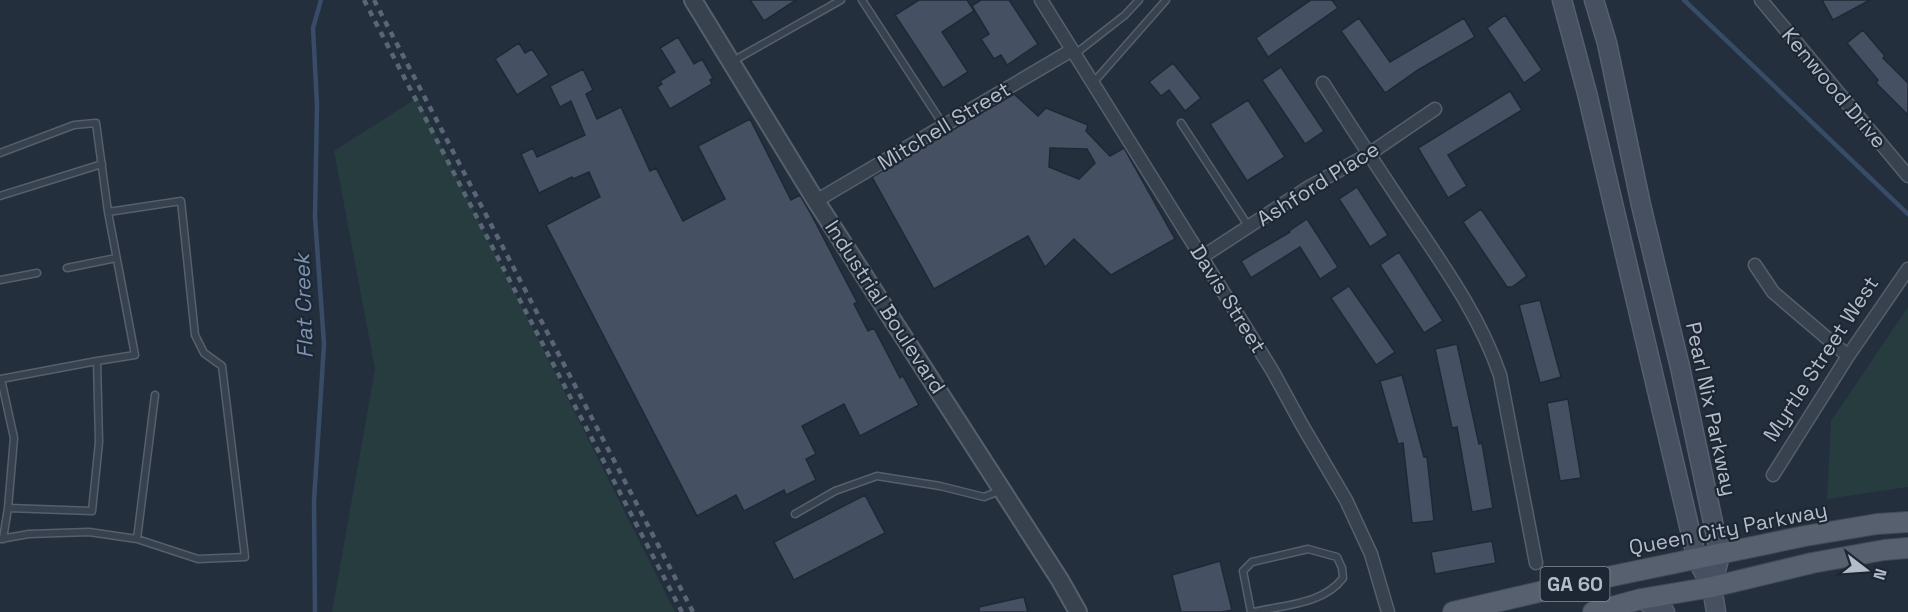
<svg xmlns="http://www.w3.org/2000/svg" width="1908" height="612" font-family="'Space Grotesk',sans-serif">
<style>
.green{fill:#263c3f}
.lines{fill:none;stroke-linecap:round;stroke-linejoin:round}
.stream{stroke:#394c67;stroke-width:4.5}
.building{fill:#455162;stroke:#1f2835;stroke-width:1.5;fill-rule:evenodd}
.service-casing{stroke:#565f6c;stroke-width:9}
.minor-casing{stroke:#565f6c;stroke-width:15}
.tertiary-casing{stroke:#565f6c;stroke-width:20}
.secondary-casing{stroke:#565f6c;stroke-width:21}
.primary-casing{stroke:#414a57;stroke-width:22}
.service{stroke:#38414e;stroke-width:6}
.minor{stroke:#38414e;stroke-width:12}
.tertiary{stroke:#38414e;stroke-width:16}
.secondary{stroke:#465061;stroke-width:18}
.primary{stroke:#56606e;stroke-width:20}
.rail{stroke:#5a6575;stroke-width:4.5;stroke-dasharray:6 6;stroke-linecap:butt}
.labels{text-anchor:middle;stroke-width:4.5;stroke-linejoin:round;paint-order:stroke}
.shield{fill:#1d2633;stroke:#878f9c;stroke-width:1.5}
.shield-label{font-size:20px;font-weight:bold;fill:#b4bcc9}
.street-label{font-size:21px;fill:#b4bcc9;stroke:#1d2633}
.water-label{font-size:22px;font-style:italic;fill:#7c92b1;stroke:#1d2633}
</style>
<rect width="100%" height="100%" fill="#242f3e"/>
<path class="green" d="M417 98 675 612H332L375 369 334 151Z
M1908 307V487L1827 499 1831 421Z"/>
<g class="lines">
<path class="stream" d="M1684 0 1908 214
M315 612 314 501 324 344 315 217 317 105 313 28 321 0"/>
</g>
<path class="building" d="M750 0H796L764 21Z
M919 0H967L974 11 942 32 968 72 943 88 895 15Z
M981 0H1009L1038 44 1007 65 1001 55 994 59 981 39 989 34 972 6Z
M1311 0H1332L1338 8 1268 57 1256 38Z
M1822 0H1870L1833 20Z
M1505 15 1542 70 1524 83 1487 28Z
M1359 18 1390 62 1464 18 1475 37 1418 70 1385 93 1341 31Z
M1863 30 1885 56 1883 58 1908 83V115L1876 83 1878 80 1847 43Z
M678 37 694 64 702 59 713 78 710 80 712 84 670 109 657 87 662 84 660 81 675 72 660 48Z
M519 43 525 53 532 49 549 75 517 95 495 59Z
M1173 63 1201 98 1185 111 1169 90 1161 96 1149 82Z
M1281 67 1324 131 1305 144 1262 80Z
M583 69 593 90 586 94 597 119 621 107 650 171 656 168 683 221 725 199 698 146 750 119 791 200 800 195 810 212 857 302 854 304 868 331 874 328 900 378 903 376 919 405 860 436 844 404 802 426 816 454 806 459 816 480 786 495 784 490 744 511 736 495 697 516 546 225 600 197 589 172 573 179 572 177 539 193 521 154 533 148 537 157 585 135 571 101 560 107 550 86Z
M1510 91 1522 110 1448 155 1467 186 1448 198 1418 148Z
M1014 94 1038 116 1046 108 1088 125 1086 131 1110 156 1124 148 1175 239 1111 275 1074 239 1045 267 1028 236 934 289 872 177ZM1050 148 1087 149 1095 163 1079 179 1049 167Z
M1248 100 1285 157 1247 181 1210 124Z
M1357 187 1388 235 1370 247 1339 199Z
M1481 209 1527 276 1512 287H1507L1463 222Z
M1307 219 1338 267 1320 279 1300 247 1251 278 1241 261 1290 232 1289 231Z
M1399 252 1443 321 1424 333 1380 265Z
M1349 286 1395 352 1376 365 1331 298Z
M1540 300 1561 377 1540 383 1519 305Z
M1457 344 1479 444 1482 443 1493 508 1472 512 1457 427 1452 428 1435 349Z
M1402 375 1424 457H1427L1434 521 1412 523 1403 443 1398 444 1380 381Z
M1568 399 1581 478 1560 481 1547 403Z
M865 495 885 533 794 580 774 542Z
M1492 541 1496 563 1435 574 1431 552Z
M1220 561 1232 610 1222 612H1181L1172 575Z
M1024 597 1028 612H979V607Z"/>
<g class="lines">
<g class="service-casing">
<path id="service" d="M862 0 944 126
M1075 54 1125 15 1139 0
M733 61 841 0
M1093 83 1166 0
M1181 123 1249 227
M0 153 74 125 96 123 108 212 181 201 195 335 204 353 222 366 245 557 198 559 137 539 89 532 29 534 0 539
M0 196 102 164
M67 268 116 258
M0 280 37 273
M97 361 135 355 108 212
M795 514 835 491 877 476 940 486 984 497 1002 490
M3 539 8 508 92 511 99 442 97 361 1 379 14 438 8 508
M137 539 155 395
M1251 612 1243 571 1252 562 1308 549 1337 557 1342 568 1343 578C1324 604 1284 605 1254 612"/>
</g>
<g class="minor-casing">
<path id="minor" d="M1041 0 1272 370 1302 425 1346 500 1371 554 1388 612
M1761 0 1908 176
M1323 83C1348 122 1374 162 1400 201 1437 257 1478 311 1500 375L1536 563
M816 201 1072 50
M1202 257 1309 187 1369 154 1435 109
M1755 265 1773 292 1848 356
M1773 475 1848 356 1908 269"/>
</g>
<g class="tertiary-casing">
<path id="tertiary" d="M693 0 816 201 1060 580 1078 612"/>
</g>
<g class="secondary-casing">
<path id="secondary" d="M1562 0 1587 93 1697 560 1712 587
M1594 0 1607 43 1641 205 1680 367 1720 555 1712 587 1716 612
M1641 599 1665 612"/>
</g>
<g class="primary-casing">
<path id="primary" d="M1453 612 1569 585 1805 536 1877 524 1908 522
M1593 612 1641 599 1712 587 1812 563 1884 550 1908 548"/>
</g>
<use href="#service" class="service"/>
<use href="#minor" class="minor"/>
<use href="#tertiary" class="tertiary"/>
<use href="#secondary" class="secondary"/>
<use href="#primary" class="primary"/>
<path class="rail" d="M364 0 682 612
M374 0 693 612"/>
</g>
<g class="labels">
<rect class="shield" x="1540.5" y="567" width="69" height="34" rx="4.5"/>
<g class="shield-label">
<text x="1575" y="591">GA 60</text>
</g>
<g class="street-label">
<text transform="translate(1834 88) rotate(50)" y="7">Kenwood Drive</text>
<text transform="translate(944 126) rotate(-31)" y="7">Mitchell Street</text>
<text transform="translate(1318 184) rotate(-32)" y="7">Ashford Place</text>
<text transform="translate(1228 299) rotate(58)" y="7">Davis Street</text>
<text transform="translate(885 307) rotate(57)" y="7">Industrial Boulevard</text>
<text transform="translate(1821 359) rotate(-57)" y="7">Myrtle Street West</text>
<text transform="translate(1711 409) rotate(78)" y="7">Pearl Nix Parkway</text>
<text transform="translate(1728 529) rotate(-11)" y="7">Queen City Parkway</text>
</g>
<g class="water-label">
<text transform="translate(303 306) rotate(-92)" y="8">Flat Creek</text>
</g>
</g>
<g transform="translate(1866 570) rotate(107)" stroke="#1d2633" stroke-width="4.5" paint-order="stroke">
<path d="M0-4.5L10 22L0 15L-10 22Z" fill="#b4bcc9"/>
<text y="-9" font-size="16" font-weight="bold" text-anchor="middle" fill="#b4bcc9">N</text>
</g>
</svg>
